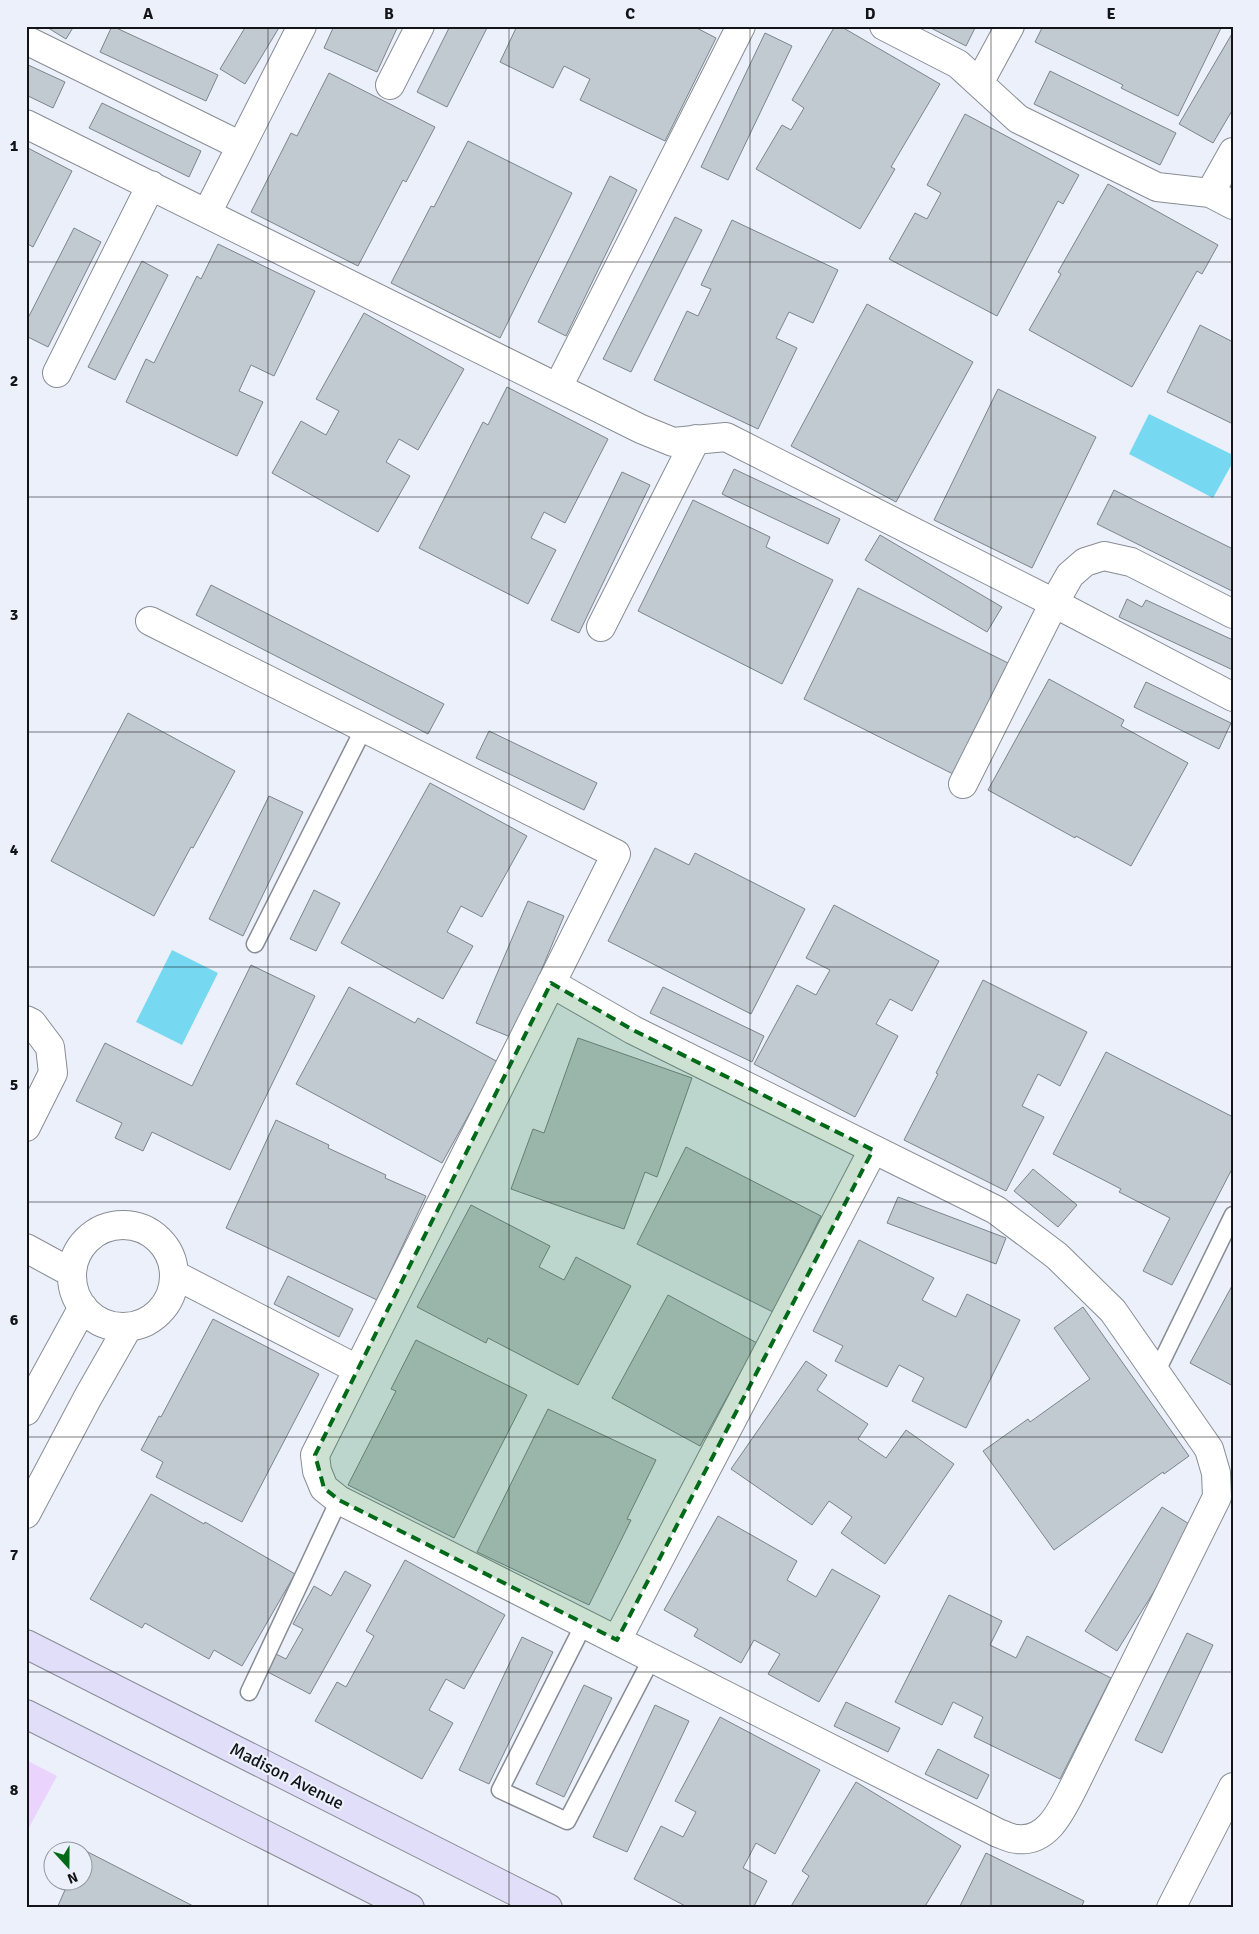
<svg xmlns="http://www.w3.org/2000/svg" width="1259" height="1934" font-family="Signika,sans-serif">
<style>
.green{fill:#ead3fd}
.water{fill:#76d9f1}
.building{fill:#c1cad0;stroke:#7d858b}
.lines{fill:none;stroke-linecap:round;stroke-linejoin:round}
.service-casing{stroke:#888d95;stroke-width:19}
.minor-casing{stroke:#888d95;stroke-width:30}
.tertiary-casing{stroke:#888d95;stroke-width:30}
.secondary-casing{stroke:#888d95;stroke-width:30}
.service{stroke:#fff;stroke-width:16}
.minor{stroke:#fff;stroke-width:28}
.tertiary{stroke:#fff;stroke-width:28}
.secondary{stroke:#e0def8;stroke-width:28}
.marked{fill:#006a19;fill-opacity:0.2;stroke:#006a19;stroke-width:4;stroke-dasharray:10 6;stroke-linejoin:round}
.grid{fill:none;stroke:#121417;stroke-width:1;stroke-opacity:0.55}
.labels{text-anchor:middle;stroke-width:4.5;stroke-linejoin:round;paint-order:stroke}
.street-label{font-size:18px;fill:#121417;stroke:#ebf0fa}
.neatline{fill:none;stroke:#121417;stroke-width:2}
.grid-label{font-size:16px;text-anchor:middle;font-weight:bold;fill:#121417}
</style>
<rect width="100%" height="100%" fill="#ebf0fa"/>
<path class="green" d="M26 1760 57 1776 26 1833Z"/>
<path class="water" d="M1149 414 1233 455V462L1213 498 1129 454Z
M172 950 218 973 182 1045 136 1022Z"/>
<path class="building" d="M45 26H74L66 39Z
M112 26 218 75 206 101 100 52Z
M246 26H280L245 84 220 69Z
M334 26H398L377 72 324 48Z
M450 26H488L447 107 417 92Z
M517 26H693L716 38 665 141 580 100 590 79 564 66 553 88 500 62Z
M835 26H840L940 84 891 167 895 169 860 229 756 169 782 125 791 130 804 108 792 100Z
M927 26H976L966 46Z
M1043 26H1222L1178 116 1121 88 1123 85 1035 42Z
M1233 32V109L1213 143 1179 124Z
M765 33 792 46 728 180 701 167Z
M26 64 65 82 53 108 26 95Z
M1050 71 1176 133 1160 165 1034 104Z
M329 73 435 127 406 182 403 180 358 266 251 212 291 133 297 136Z
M102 103 201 151 189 177 89 128Z
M965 114 1079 175 1063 204 1058 201 997 316 889 259 915 213 927 219 941 193 927 185Z
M468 141 572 193 500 338 391 283 431 206 434 207Z
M26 147 72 171 33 247 26 243Z
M610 176 637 190 566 336 538 322Z
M1108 184 1218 245 1202 274 1197 271 1132 387 1029 330 1061 274 1058 272Z
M675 217 702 230 631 372 603 359Z
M732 220 838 270 813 323 789 312 776 338 797 348 758 429 654 380 687 311 698 316 711 289 701 285Z
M74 228 101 242 48 347 26 336V322Z
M218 244 315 291 274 376 251 365 239 391 263 402 237 456 126 402 146 359 154 363 197 276 201 279Z
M142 261 168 275 115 380 88 367Z
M867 304 973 362 896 502 791 446Z
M364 313 464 369 418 450 399 439 386 462 410 476 378 532 272 473 301 421 326 435 339 411 316 399Z
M1200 325 1233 342V424L1167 392Z
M507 387 608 439 565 523 544 512 531 538 556 550 528 604 419 548 483 422 488 425Z
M998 389 1096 437 1032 568 934 520Z
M734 469 840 519 828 544 722 494Z
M622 472 650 485 579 633 551 620Z
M1114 490 1233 549 1232 591 1097 524Z
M693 500 770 537 766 547 833 580 782 684 638 611Z
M880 535 1002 607 987 632 865 560Z
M211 585 444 704 428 734 196 615Z
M858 588 1008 663 953 774 804 699Z
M1127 599 1142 607 1146 600 1233 640V670L1119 617Z
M1049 679 1124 720 1121 726 1188 763 1131 866 1076 836 1075 838 988 790Z
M1146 682 1231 723 1219 749 1134 707Z
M128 713 235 771 193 848 191 847 154 916 51 861Z
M489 731 597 783 584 810 476 758Z
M430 783 527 836 482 917 461 906 447 932 473 946 443 999 341 943Z
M269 796 303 812 243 936 209 919Z
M655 848 689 865 695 853 805 909 751 1014 608 941Z
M314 890 340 903 316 951 290 939Z
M528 901 564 916 513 1038 476 1023Z
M834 905 939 961 912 1011 890 999 876 1024 898 1036 855 1117 754 1064 797 985 816 995 830 970 806 958Z
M251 965 315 996 230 1170 152 1132 143 1151 115 1138 122 1123 76 1101 105 1043 192 1086Z
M983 980 1087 1032 1060 1086 1038 1074 1022 1106 1044 1117 1006 1191 904 1140 938 1074 936 1073Z
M349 987 415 1023 418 1018 498 1062 442 1163 296 1084Z
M663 987 764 1036 752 1062 650 1013Z
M578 1038 692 1078 657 1177 645 1172 624 1229 511 1189 533 1129 544 1133Z
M1106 1052 1233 1117V1167L1172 1285 1143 1271 1170 1218 1119 1192 1121 1189 1053 1154Z
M276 1120 329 1145 328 1148 386 1175 385 1178 426 1196 377 1300 226 1228Z
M686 1147 821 1216 773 1312 637 1244Z
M1033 1169 1077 1205 1058 1227 1014 1191Z
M898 1197 1006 1238 996 1264 887 1223Z
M471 1205 550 1246 539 1267 564 1280 576 1257 631 1286 578 1385 488 1338 486 1343 417 1307Z
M859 1240 934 1278 922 1300 956 1317 967 1294 1020 1320 966 1428 912 1401 924 1378 899 1365 887 1387 835 1361 843 1346 813 1331Z
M288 1276 353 1309 339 1337 274 1304Z
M1233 1284V1386L1190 1363Z
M668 1295 757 1343 700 1446 612 1398Z
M1083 1307 1189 1456 1164 1474 1163 1472 1054 1550 983 1451 1028 1419 1030 1422 1090 1379 1054 1328Z
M213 1319 319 1374 242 1522 156 1477 163 1462 141 1450 159 1416 161 1417Z
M416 1340 527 1395 454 1538 348 1485 396 1391 391 1389Z
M806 1361 827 1375 817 1390 868 1424 858 1439 886 1458 906 1430 954 1464 885 1564 841 1533 852 1517 829 1501 812 1525 731 1469Z
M548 1409 656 1460 627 1519 631 1520 589 1605 477 1552Z
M151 1494 204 1524 205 1522 295 1574 242 1666 214 1650 209 1659 145 1623 142 1628 90 1599Z
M1162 1507 1194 1527 1117 1651 1085 1631Z
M718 1516 797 1561 787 1580 816 1597 832 1569 880 1596 819 1702 768 1674 780 1654 754 1640 741 1663 694 1636 698 1629 664 1610Z
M405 1560 505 1615 464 1689 446 1679 429 1710 453 1723 422 1779 315 1721 337 1682 346 1687 374 1636 366 1631Z
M345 1571 371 1585 310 1694 262 1669 272 1652 286 1659 303 1629 293 1624 314 1586 331 1596Z
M949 1595 1002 1621 990 1645 1016 1658 1027 1636 1111 1678 1060 1779 974 1737 983 1717 953 1702 942 1725 895 1702Z
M1187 1633 1213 1645 1162 1753 1135 1740Z
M522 1637 553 1652 489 1784 459 1770Z
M584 1685 612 1698 564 1797 536 1784Z
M846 1702 900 1728 888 1752 834 1726Z
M655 1705 689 1721 627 1852 593 1837Z
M720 1717 820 1770 775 1854 756 1843 743 1868 767 1881 753 1908H689L634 1879 661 1826 683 1837 696 1812 675 1801Z
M938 1749 989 1775 977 1799 925 1774Z
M856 1782 961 1846 924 1908H790L809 1876 802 1871Z
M82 1849 197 1908H57L65 1890 54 1885 55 1882H82Z
M986 1853 1084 1901 1081 1908H959Z"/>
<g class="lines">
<g class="service-casing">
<path id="service" d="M255 944 364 728
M1156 1373 1233 1215
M584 1624 500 1790 567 1821 652 1658
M249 1692 339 1500"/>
</g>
<g class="minor-casing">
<path id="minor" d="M884 26 958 64 1018 119 1157 187 1210 193 1233 205
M26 40 241 146
M979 83 1010 26
M390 85 420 26
M26 124 641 429 673 442 726 437 1054 603 1233 697
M1210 193 1233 152
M207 213 302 26
M57 373 151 185
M558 387 741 26
M150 621 616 854 315 1455 317 1471 324 1488 339 1500 998 1833C1004 1835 1011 1839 1017 1839 1048 1843 1062 1809 1074 1786L1217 1497 1216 1473 1209 1449 1113 1311 1057 1256 996 1210 633 1030 551 983
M601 627 696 439
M963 784 1054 603 1070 575 1085 562 1104 556 1131 562 1233 614
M26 1020 32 1023 50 1047 53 1073 26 1127
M72 1276a51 51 0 1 1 102 0a51 51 0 1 1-102 0Z
M26 1248 72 1273
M175 1275 357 1369
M26 1411 83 1307
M26 1514 88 1397 128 1327
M617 1640 873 1150"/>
</g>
<g class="tertiary-casing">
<path id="tertiary" d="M1171 1908 1233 1787"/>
</g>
<g class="secondary-casing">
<path id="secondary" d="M26 1644 548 1908
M26 1714 410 1908"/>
</g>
<use href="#service" class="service"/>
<use href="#minor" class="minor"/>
<use href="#tertiary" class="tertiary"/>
<use href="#secondary" class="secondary"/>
</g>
<path class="marked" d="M551 983 633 1030 873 1150 617 1640 339 1500 324 1488 315 1455Z"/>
<path class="grid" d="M268 26V1908M509 26V1908M750 26V1908M991 26V1908M26 262H1233M26 497H1233M26 732H1233M26 967H1233M26 1202H1233M26 1437H1233M26 1672H1233"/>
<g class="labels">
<g class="street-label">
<text transform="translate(287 1776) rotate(27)" y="6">Madison Avenue</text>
</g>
</g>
<rect width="1259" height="1934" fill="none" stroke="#ebf0fa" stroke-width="55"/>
<g transform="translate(68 1866) rotate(159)"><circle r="24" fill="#ebf0fa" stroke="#94989f"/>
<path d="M0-4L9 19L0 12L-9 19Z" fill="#006a19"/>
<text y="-8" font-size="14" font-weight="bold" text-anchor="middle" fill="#121417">N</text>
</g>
<rect x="28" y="28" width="1204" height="1878" class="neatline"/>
<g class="grid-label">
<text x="148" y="19">A</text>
<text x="389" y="19">B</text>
<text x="630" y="19">C</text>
<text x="870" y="19">D</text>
<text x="1111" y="19">E</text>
<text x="14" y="151">1</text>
<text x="14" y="386">2</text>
<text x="14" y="620">3</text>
<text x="14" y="855">4</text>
<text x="14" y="1090">5</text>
<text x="14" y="1325">6</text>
<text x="14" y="1560">7</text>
<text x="14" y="1795">8</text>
</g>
</svg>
